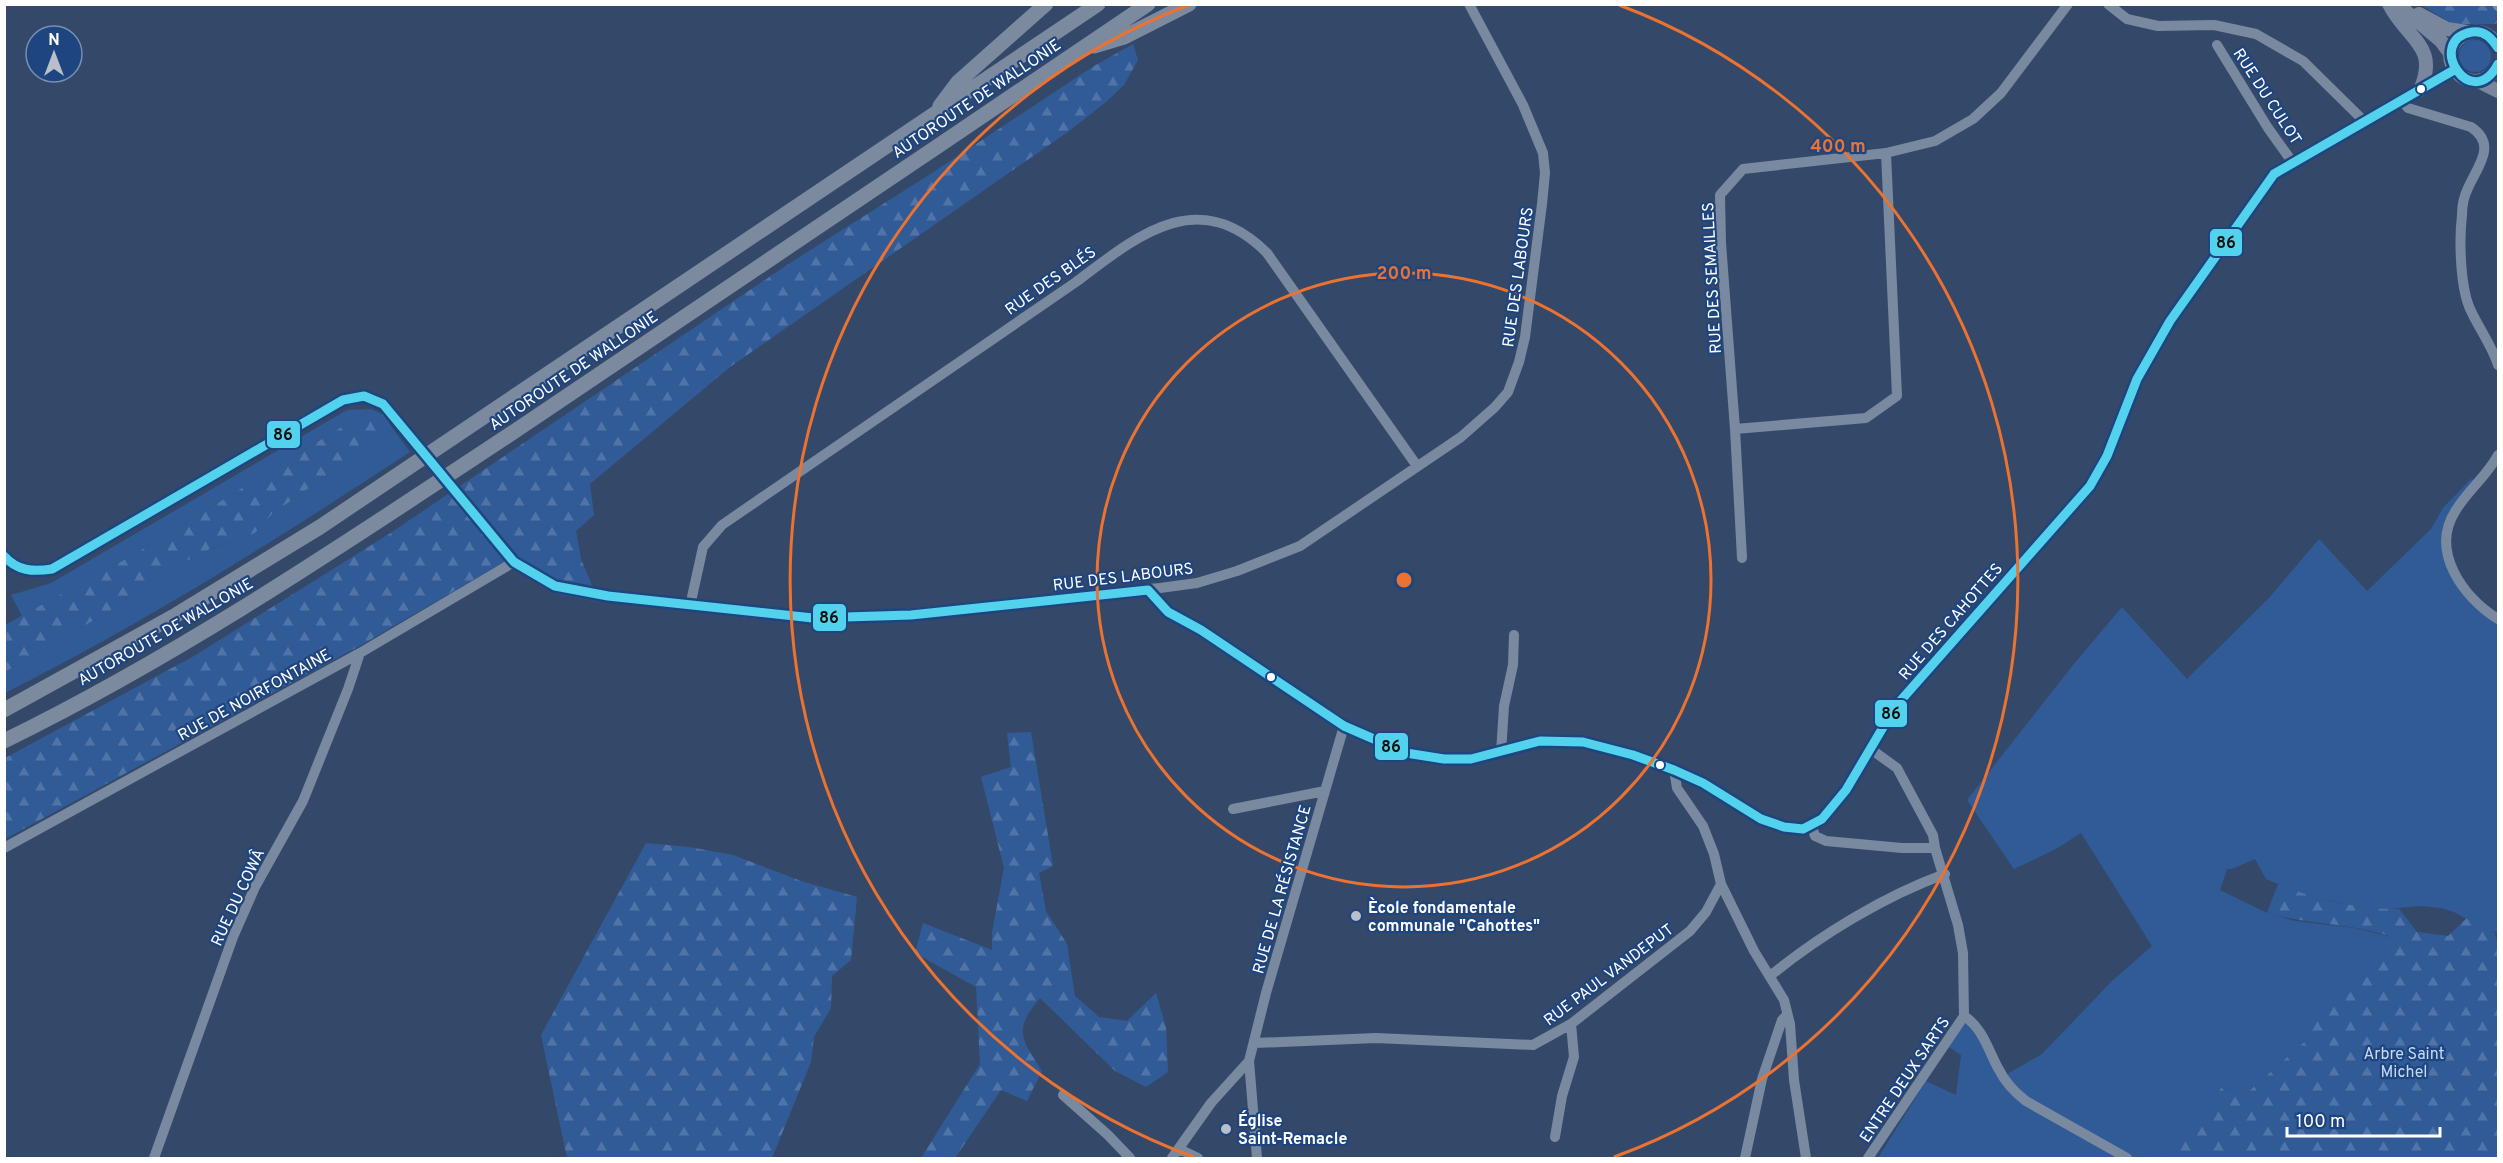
<svg xmlns="http://www.w3.org/2000/svg" width="2503" height="1163" font-family="Overpass,sans-serif">
<style>
.grass{fill:#315b97}
.forest{fill:url(#forest-firs)}
.lines{fill:none;stroke-linecap:round;stroke-linejoin:round}
.minor{stroke:#79899f;stroke-width:10}
.major{stroke:#78879e;stroke-width:14}
.highway{stroke:#7b8a9f;stroke-width:15}
.minor-bridge{stroke:#79899f;stroke-width:10}
.bus-1-casing{stroke:#1e457f;stroke-width:14}
.bus-1{stroke:#53d2ee;stroke-width:9}
.ring{fill:none;stroke:#eb7230;stroke-width:3}
.bus-dot{fill:#fff;stroke:#1e457f;stroke-width:2}
.poi-dot{fill:#b8bfca;stroke:#1e457f;stroke-width:2}
.labels{text-anchor:middle;stroke-width:4.5;stroke-linejoin:round;paint-order:stroke}
.street-label{font-size:16px;fill:#fff;stroke:#1e457f}
.poi-label{font-size:16px;font-weight:bold;fill:#fff;stroke:#1e457f;text-anchor:start}
.park-label{font-size:16px;fill:#c5daf6;stroke:#1e457f}
.centre{fill:#eb7230;stroke:#1e457f;stroke-width:3}
.ring-label{font-size:18px;text-anchor:middle;font-weight:bold;fill:#eb7230;stroke:#1e457f;stroke-width:4.5;stroke-linejoin:round;paint-order:stroke}
.line-badge{stroke:#1e457f;stroke-width:2}
.pale-badge-label{font-size:16px;text-anchor:middle;font-weight:bold;fill:#111}
</style>
<defs>
<pattern id="forest-firs" width="22" height="20" patternUnits="userSpaceOnUse" patternTransform="scale(1.5)"><rect width="22" height="20" fill="#315b97"/><path d="M5 1l3.5 6h-7zM16 11l3.5 6h-7z" fill="#5074a7"/></pattern>
</defs>
<rect width="100%" height="100%" fill="#344969"/>
<path class="grass" d="M2459 56a16 16 0 1 1 32 0a16 16 0 1 1-32 0Z
M371 409 133 555 22 616 11 595 51 583 347 410Z
M393 429 410 452C279 538 145 623 5 693V672L113 609 157 576 210 549 255 533 272 514Z
M2471 479 2479 482 2449 522 2452 569 2498 619V932L2489 931 2454 912 2441 908 2421 906 2389 909 2357 907 2302 894 2266 879 2255 859 2232 869H2227L2220 890 2267 913 2295 921 2355 928 2396 938 2355 978 2311 1036 2248 1092 2221 1088 2163 1158H1878L1926 1081 1956 1095 1961 1055 1949 1047 1962 1024 1970 1023 2002 1077 2042 1054 2112 981 2152 946 2081 833 2056 849 2014 869 1967 800 2073 665 2122 607 2187 679 2269 598 2319 539 2367 591 2431 529 2443 508Z"/>
<path class="forest" d="M2421 5H2498V20L2496 24H2453Z
M1133 44 1138 60 1124 85 1106 102 1069 131 730 367 590 484 594 515 576 531 581 559 599 602 557 594 502 563 363 644 5 839V758L194 656 389 534 790 263 932 173 1094 66Z
M371 409 384 415 393 429 272 514 255 533 210 549 157 576 113 609 5 672V625L133 555Z
M1031 732 1053 866 1039 873 1046 911 1067 944 1075 996 1099 1017 1127 1021 1156 993 1166 1027 1168 1072 1146 1087 1115 1071 1040 998C1013 1030 1021 1039 1042 1071L1027 1101 1001 1090 955 1158H921L980 1064 976 987 915 953 923 923 992 950V932L1004 868 981 777 1011 767 1007 733Z
M646 843 689 847 733 855 801 881 857 897 851 960 832 976 831 1008 814 1037 811 1062 772 1158H567L541 1035Z
M2278 884C2317 900 2357 909 2399 909L2417 932 2448 936 2467 918 2495 933 2498 944V1158H2163L2221 1088 2248 1092 2311 1036 2307 1019 2355 978 2395 938C2355 923 2309 925 2267 913Z"/>
<g class="lines">
<path class="minor" d="M2108 4 2127 19 2158 26 2214 25 2256 34 2303 61 2364 121
M2497 4 2498 6
M2217 45 2268 128 2293 163
M2401 100 2408 108 2471 127C2498 145 2477 167 2468 188 2464 196 2462 206 2462 215 2459 240 2460 289 2471 311 2480 330 2492 346 2498 365
M1886 153 1897 396 1866 418 1735 429 1721 243 1720 195 1743 169 1886 153 1935 141 1973 119 2001 93 2068 4
M1735 429 1742 558
M2498 455C2487 476 2468 490 2456 510 2429 551 2463 597 2498 619
M461 497 514 562 555 586 608 596 750 613 813 618H865L1160 588 1197 583 1237 571 1300 546 1461 437 1495 407 1508 392 1519 362 1525 337 1542 204 1545 173 1543 153 1523 105 1469 4
M4 555C16 572 33 572 52 569L343 400C382 388 391 414 413 441
M1148 590 1168 612 1201 630 1344 726 1385 745 1406 753 1444 759H1471L1540 741 1583 742 1633 755 1674 770 1703 783 1761 819 1784 827 1803 829 1822 819 1846 790 1895 707 2090 486 2107 456 2137 379 2170 321 2274 174 2454 70
M690 606 703 547 722 525 1076 282C1137 236 1198 184 1267 253L1417 466
M1872 750 1897 768 1933 835 1935 848
M1501 753 1504 706 1513 665 1514 635
M1674 770 1677 788 1703 826 1714 854 1721 884 1754 951 1784 1000 1790 1024 1794 1080 1806 1158
M1233 809 1325 791
M1811 824 1815 836 1826 841 1902 848H1935L1958 925 1963 953 1964 1016
M4 848 360 653 514 562
M1770 976C1819 936 1884 896 1945 874
M1964 1016C1983 1028 1988 1050 1998 1068 2005 1082 2014 1092 2026 1101L2127 1158
M1255 1043 1376 1038 1533 1045 1571 1024 1690 931 1706 912 1721 884
M1063 1095 1108 1135 1130 1158
M1555 1137 1562 1096 1574 1057 1571 1024
M1179 1149 1198 1158
M154 1158 233 937 255 887 303 801 348 689 360 653
M1172 1158 1211 1103 1249 1061
M1257 1158 1249 1061 1266 993 1344 726
M1745 1158 1762 1079 1782 1020 1787 1015
M1868 1158 1964 1016"/>
<path class="major" d="M2389 4C2406 39 2440 45 2420 90
M2397 4 2441 41 2450 53
M2419 14 2447 29 2467 32
M2498 48C2482 12 2434 43 2456 71 2461 78 2469 81 2477 81 2487 80 2494 73 2498 64
M2478 81 2498 91"/>
<path class="highway" d="M1094 46 1124 37 1189 4
M940 106 958 82 1046 4
M4 710 176 615 320 527 1098 4
M4 741C182 654 347 542 512 433 725 291 936 147 1148 4"/>
<path class="minor-bridge" d="M413 441 461 497"/>
<g class="bus-1-casing">
<path id="bus-1" d="M2498 48C2492 39 2485 30 2472 32 2424 40 2471 115 2498 64
M4 556C17 571 33 572 52 569L343 400 364 396 383 404 514 562 555 586 608 596 813 618 911 615 1148 590
M1148 590 1168 612 1201 630 1344 726 1406 753 1444 759H1471L1540 741 1583 742 1633 755 1674 770 1703 783 1761 819 1784 827 1803 829 1822 819 1846 790 1895 707 2090 486 2107 456 2137 379 2170 321 2274 174 2454 70"/>
</g>
<use href="#bus-1" class="bus-1"/>
</g>
<g class="ring">
<circle cx="1404" cy="580" r="307"/>
<path d="M1194 1157A614 614 0 0 1 1189 5M1619 5A614 614 0 0 1 1614 1157"/>
</g>
<g class="bus-dot">
<circle cx="2421" cy="89" r="5"/>
<circle cx="1271" cy="677" r="5"/>
<circle cx="1660" cy="765" r="5"/>
</g>
<g class="poi-dot">
<circle cx="1356" cy="916" r="6"/>
<circle cx="1226" cy="1129" r="6"/>
</g>
<g class="labels">
<g class="street-label">
<text transform="translate(2268 96) rotate(57)" y="6">RUE DU CULOT</text>
<text transform="translate(976 98) rotate(-34)" y="6">AUTOROUTE DE WALLONIE</text>
<text transform="translate(1517 277) rotate(-82)" y="6">RUE DES LABOURS</text>
<text transform="translate(1711 278) rotate(-93)" y="6">RUE DES SEMAILLES</text>
<text transform="translate(1050 280) rotate(-35)" y="6">RUE DES BLÉS</text>
<text transform="translate(573 370) rotate(-34)" y="6">AUTOROUTE DE WALLONIE</text>
<text transform="translate(1123 576) rotate(-7)" y="6">RUE DES LABOURS</text>
<text transform="translate(1950 621) rotate(-49)" y="6">RUE DES CAHOTTES</text>
<text transform="translate(165 631) rotate(-30)" y="6">AUTOROUTE DE WALLONIE</text>
<text transform="translate(254 694) rotate(-29)" y="6">RUE DE NOIRFONTAINE</text>
<text transform="translate(1281 889) rotate(-74)" y="6">RUE DE LA RÉSISTANCE</text>
<text transform="translate(237 897) rotate(-65)" y="6">RUE DU COWÂ</text>
<text transform="translate(1608 974) rotate(-37)" y="6">RUE PAUL VANDEPUT</text>
<text transform="translate(1904 1079) rotate(-56)" y="6">ENTRE DEUX SARTS</text>
</g>
<g class="poi-label">
<text x="1368" y="913">Ècole fondamentale<tspan x="1368" dy="18">communale "Cahottes"</tspan></text>
<text x="1238" y="1126">Église<tspan x="1238" dy="18">Saint-Remacle</tspan></text>
</g>
<g class="park-label">
<text x="2404" y="1059">Arbre Saint<tspan x="2404" dy="18">Michel</tspan></text>
</g>
</g>
<circle cx="1404" cy="580" r="9" class="centre"/>
<g class="ring-label">
<text x="1838" y="152">400 m</text>
<text x="1404" y="279">200 m</text>
</g>
<g class="line-badge">
<rect x="2209" y="228" width="34" height="29" rx="6" fill="#53d2ee"/>
<rect x="266" y="420" width="35" height="29" rx="6" fill="#53d2ee"/>
<rect x="812" y="603" width="35" height="29" rx="6" fill="#53d2ee"/>
<rect x="1874" y="699" width="34" height="29" rx="6" fill="#53d2ee"/>
<rect x="1374" y="732" width="35" height="29" rx="6" fill="#53d2ee"/>
</g>
<g class="pale-badge-label">
<text x="2226" y="248">86</text>
<text x="283" y="440">86</text>
<text x="829" y="623">86</text>
<text x="1891" y="719">86</text>
<text x="1391" y="752">86</text>
</g>
<rect width="2503" height="1163" fill="none" stroke="#ffffff" stroke-width="12"/>
<g transform="translate(54 54)"><circle r="28" fill="#1e457f" stroke="#788fb2" stroke-width="1.5"/>
<path d="M0-4.5L10 22L0 15L-10 22Z" fill="#b8bfca"/>
<text y="-9" font-size="16" font-weight="bold" text-anchor="middle" fill="#ffffff">N</text>
</g>
<path d="M2287 1127v9h153v-9" fill="none" stroke="#ffffff" stroke-width="3"/>
<text x="2296" y="1127" font-size="18" fill="#ffffff" stroke="#1e457f" stroke-width="4.5" paint-order="stroke">100 m</text>
</svg>
